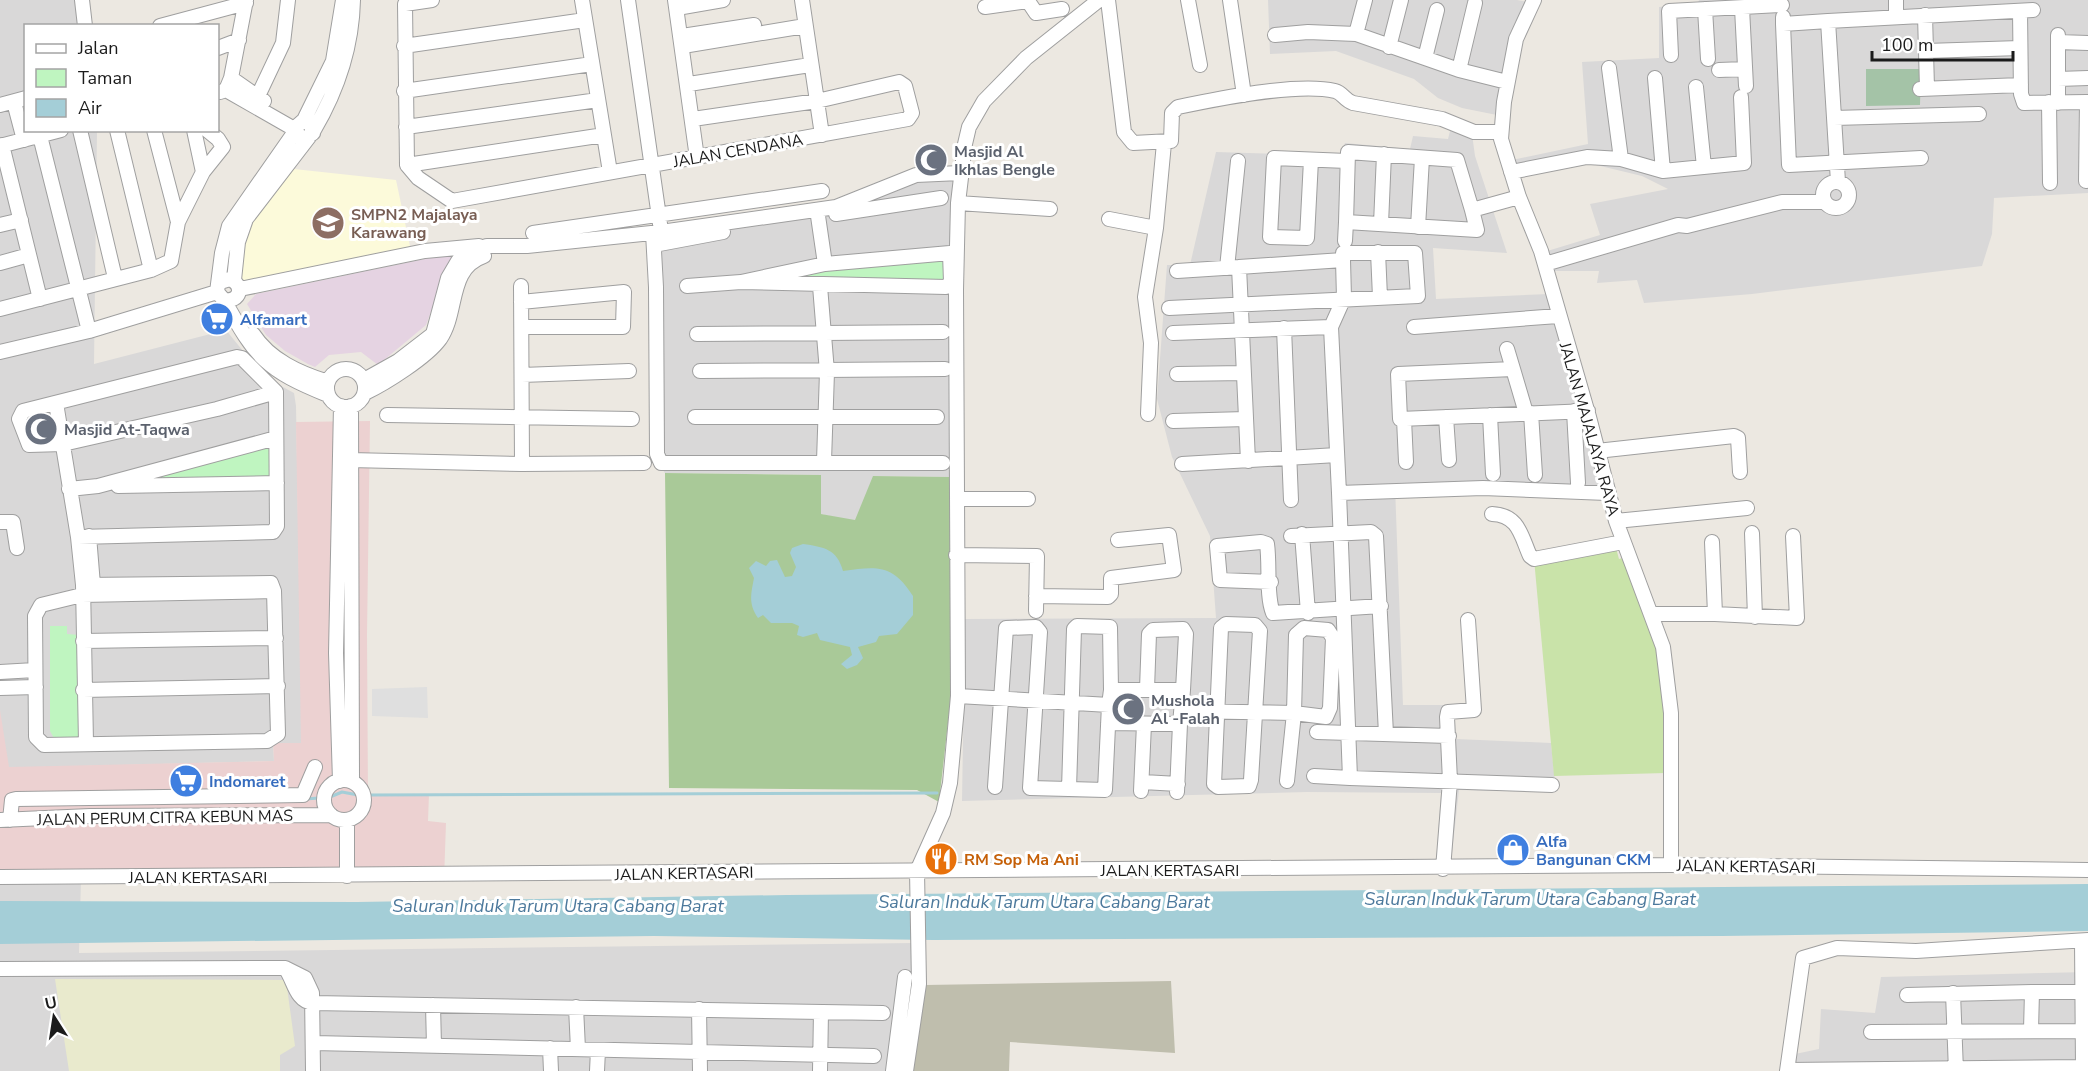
<svg xmlns="http://www.w3.org/2000/svg" width="2088" height="1071" font-family="'Nunito Sans',sans-serif">
<style>
.residential{fill:#d9d8d8}
.commercial{fill:#ecd1d1}
.industrial{fill:#e5d3e2}
.education{fill:#fcfada}
.construction{fill:#bfbead}
.farmland{fill:#e9eacd}
.grass{fill:#c9e3a9}
.forest{fill:#a9c998}
.cemetery{fill:#a4c3a7}
.park{fill:#bff5c0}
.parking{fill:#dfdfdf}
.water{fill:#a4ced7}
.lines{fill:none;stroke-linecap:round;stroke-linejoin:round}
.stream{stroke:#a4ced7;stroke-width:3}
.minor-casing{stroke:#9f9f9f;stroke-width:16}
.minor{stroke:#fff;stroke-width:14}
.labels{text-anchor:middle;stroke-width:6;stroke-linejoin:round;paint-order:stroke}
.street-label{font-size:16px;fill:#1b1b1b;stroke:#fff}
.worship-label{font-size:16px;font-weight:bold;fill:#5b616d;stroke:#fff;text-anchor:start}
.education-label{font-size:16px;font-weight:bold;fill:#785e54;stroke:#fff;text-anchor:start}
.shop-label{font-size:16px;font-weight:bold;fill:#366cbe;stroke:#fff;text-anchor:start}
.food-label{font-size:16px;font-weight:bold;fill:#c56008;stroke:#fff;text-anchor:start}
.water-label{font-size:18px;font-style:italic;fill:#4c799c;stroke:#fff}
</style>
<rect width="100%" height="100%" fill="#ece8e1"/>
<path class="residential" d="M0 0H80L93 25 26 26V130L97 131 94 364 226 330 251 361 270 380 294 393 296 406 302 743H273L274 761 84 766 79 953 915 943 908 1030 898 1071H0Z
M1268 0H1517L1528 2 1497 115 1462 108 1438 98 1414 79 1336 51 1270 54Z
M1699 0H2088V193L1994 198 1992 234 1982 266 1752 294 1644 303 1637 280 1597 283 1599 271H1552L1544 252 1600 235 1590 204 1668 189 1642 176 1588 163 1518 176 1512 160 1588 144 1582 62 1659 58V7L1698 3Z
M1451 127 1472 134 1475 156 1507 253 1433 248 1436 299 1549 294 1602 489 1395 486 1403 705H1454L1456 739 1551 743 1556 792 1459 790 1451 862 1436 863 1441 793 1307 792 962 801 965 619 1216 618 1210 536 1172 457 1157 399 1167 265H1190L1216 152 1341 156 1345 143 1410 149 1413 136 1448 139Z
M956 176 951 477 874 476 856 522 821 514 820 475 665 473 650 453 648 239 829 212 927 178Z
M2088 972V1071H1795V1054L1819 1049 1821 1009 1875 1013 1881 977Z"/>
<path class="commercial" d="M370 421 367 635 368 796 429 794 428 821 446 823 444 880 0 884V710L9 767 274 761 273 743H301L296 422Z"/>
<path class="industrial" d="M463 251 449 263 426 325 378 365 361 352 329 355 315 367 308 364 285 351 266 335 247 304 256 294Z"/>
<path class="education" d="M294 169 396 180 411 251 246 285 239 273V258L253 218Z"/>
<path class="construction" d="M1171 981 1175 1053 1010 1042 1009 1071H913L925 985Z"/>
<path class="farmland" d="M55 979 286 980 295 1046 280 1055V1071H69Z"/>
<path class="grass" d="M1616 548 1619 559 1629 556 1663 647 1666 773 1554 776 1534 559Z"/>
<path class="forest" d="M665 473 821 475V514L855 520 873 476 951 477V696L939 802 917 790 669 788Z"/>
<path class="cemetery" d="M1866 69H1921L1920 105 1866 106Z"/>
<path class="park" d="M946 255V284L767 281 803 273Z
M270 443V480L115 484Z
M50 626H67V634L80 635 82 738H54L50 731Z"/>
<path class="parking" d="M427 687 428 718 372 716V689Z"/>
<path class="water" d="M803 544C824 547 837 549 843 571 877 566 893 564 913 596V615L897 634 879 636 876 642 858 647 863 658 857 665 847 669 841 664 852 655 850 647 820 640 817 633 803 637 797 635 799 626 792 623H771L763 615 758 618C748 603 751 594 754 578L749 568 756 561 766 566 770 561 777 560 785 577 792 576 796 567 790 553 792 548Z
M2088 884V931L1721 936 933 940 654 936 0 944V901L357 902 787 895Z"/>
<g class="lines">
<path class="stream" d="M369 795 937 793
M330 797 342 792 358 795
M305 799 319 798"/>
<g class="minor-casing">
<path id="minor" d="M82 0 85 26
M432 0 405 4 407 165 418 178 452 201 908 119 912 113 905 86 899 82 817 101 693 119
M582 0 610 172
M628 0 660 224
M675 0 697 158
M802 0 822 135
M1108 0 1124 132 1133 143 1171 141 1172 113 1178 107C1216 99 1298 82 1335 91 1343 93 1344 100 1353 103L1442 119 1474 132H1500
M1188 0 1200 65
M1230 0 1244 95
M1534 0 1516 39 1504 102 1501 139 1519 197 1541 251 1589 417 1616 521 1663 647 1671 713V865
M1896 0V17
M985 7 1028 1 1036 13 1062 9
M677 8 723 0
M1742 8 1746 86
M1705 9 1708 59
M2020 11 2021 94 2024 103 2087 102 2086 181
M1925 15 1927 88
M1783 17V24L1828 21
M1783 24 1789 165 1921 158
M160 26 246 3
M1356 34 1365 0
M1275 35 1308 32 1356 34 1459 70 1507 82
M2058 35V103
M682 36 754 25
M2058 42 2088 43
M404 46 585 20
M683 46 805 26
M1389 47 1401 0
M218 48 239 40
M1926 51 2020 48
M1671 55 1669 11 1782 5
M1425 58 1437 10
M1609 68 1621 159
M1459 70 1475 3
M1719 70 1745 69
M231 78 264 101
M1655 78 1663 171
M2058 79 2088 78
M689 84 810 65
M1696 87 1704 167
M1920 89 2021 85
M404 91 592 64
M220 92 226 90 231 78 246 0
M258 96 283 43 288 0
M14 102 24 140
M2049 102 2050 183
M0 105 26 98
M1834 118 1979 114
M304 120 310 122 313 133 306 138 298 136 296 127 304 120 333 61 343 0
M406 127 598 100
M80 130 115 278
M117 130 151 270
M154 130 178 222
M194 130 203 172
M314 130C338 89 352 48 353 0
M40 136 89 331
M2 145 40 299
M0 146 61 130
M1311 160 1307 238 1270 237 1274 158 1347 161
M407 165 604 135
M1511 172 1587 157 1621 159 1663 171 1744 163 1741 97
M1823 195a13 13 0 1 1 26 0a13 13 0 1 1-26 0Z
M1838 182 1828 21 2033 10
M958 203 1050 209
M836 214 941 198
M818 216 825 264
M1109 219 1156 228
M1346 222 1348 152 1457 160 1472 210
M1381 224 1384 154
M0 225 21 220
M1418 227 1422 158
M533 233 822 191
M653 233 656 287 657 454 661 463H943
M1345 241 1346 222 1477 230 1472 210 1519 197
M654 245 723 232
M1378 252 1380 297
M0 263 29 255
M1545 264 1678 225 1687 226 1782 202H1824
M1239 267 1343 260 1344 298 1331 327 1339 493
M1227 268 1238 161
M1177 271 1239 267 1248 461
M234 280 238 242 246 219 309 137
M220 282 230 279C245 286 240 302 224 300L217 292 222 253 229 226 296 130 226 90
M687 286 741 282 946 287 951 282 950 253 825 264 741 282
M820 286 827 372 824 461
M240 289 425 251 479 246
M224 300C256 358 266 370 328 395
M521 302 624 292 623 327H523
M1169 308 1418 296 1415 253H1343V260
M0 309 151 270 171 261 178 222 203 172 223 147 218 139 207 130
M1414 327 1558 316
M1284 328 1291 500
M1173 333 1331 327
M253 334C270 360 299 373 328 382
M697 334 943 332
M1507 349 1513 369
M0 352 89 331 217 292
M327 388a19 19 0 1 1 38 0a19 19 0 1 1-38 0Z
M700 371 945 369
M1177 374 1244 373
M522 375 629 371
M364 380 398 361 433 334 448 278 458 261 471 251 487 246H527L661 232 836 207 916 175 960 173
M365 393C386 383 427 357 440 339 459 311 447 269 484 256
M56 403 78 537 83 585 86 743
M351 406 352 781
M1574 411 1578 483
M1526 413 1513 369 1398 374 1400 419 1588 411
M1531 413 1535 475
M1148 414 1151 343 1145 297 1156 228 1164 143
M387 415 632 419
M1490 415 1493 474
M695 417H937
M1446 417 1449 460
M1404 419 1406 462
M1173 421 1246 419
M1597 451 1734 436 1738 438 1740 472
M350 460 522 464 521 286
M522 464 644 463
M1182 464 1337 455
M118 486 277 483
M69 489 98 486 276 438
M957 499H1028
M1492 514C1519 515 1521 536 1530 556L1534 559 1623 542
M1616 521 1747 508
M0 522H13L17 548
M1752 533 1755 617
M1302 534 1308 613
M89 536 93 585
M1291 536 1371 532 1376 536 1386 734
M78 537 273 532 277 526 276 392 242 358 237 357 23 411 19 419 29 445 63 444 217 409 276 392
M956 555 1037 556 1036 611
M1271 582 1220 580 1217 546 1261 542 1267 544C1270 564 1266 596 1273 613L1381 606
M83 585 271 583 274 591 278 734 267 741 44 745 36 737 35 616 41 605 82 595 274 591
M1036 596 1108 597 1111 594V578L1174 570 1169 535 1118 540
M1652 614H1715L1712 542
M1715 614 1797 618 1793 536
M1226 624 1255 625 1260 631 1251 780 1249 786 1218 787 1214 784 1221 628Z
M83 641 276 638
M0 672 35 670
M0 688 36 687
M1147 689 1149 634 1153 630 1183 629 1186 634 1183 690
M83 690 278 686
M958 696 1109 705 1105 790 1069 789
M1182 711 1294 713 1326 717 1330 708 1333 638 1328 630 1304 628 1296 635 1294 713 1287 781
M1108 723 1180 724 1183 690H1111
M1317 732 1449 736
M1314 776 1350 778
M324 800a20 20 0 1 1 40 0a20 20 0 1 1-40 0Z
M340 781 336 653 341 406
M1143 782 1178 784
M1552 785 1350 778 1339 493 1483 488 1607 493
M995 787 1006 628 1036 627 1040 632 1030 788 1069 789 1074 629 1077 626 1110 627 1111 690 1109 705
M1141 791 1144 724
M1177 792 1180 724
M0 820 90 816 331 815
M10 820 12 800 16 799 303 795 315 767
M347 820V876
M1443 869 1450 781 1447 717 1448 712 1474 710 1468 620
M0 877 1671 865 2088 870
M285 968C294 979 295 1001 313 1003L883 1013
M0 969 285 968 305 978 312 993 313 1071
M2032 992H2083
M1953 993 1956 1071
M1907 995 2032 992 2031 1030
M433 1005 434 1046
M576 1007 578 1049
M699 1009 700 1071
M1871 1032 2083 1031
M314 1043 874 1056
M550 1048 551 1071
M1787 1070 2083 1067 2082 941
M597 1071 598 1050
M820 1071 821 1012
M893 1071 905 977
M906 1071 919 984 917 871 943 813 950 783 958 696 956 290 958 203 965 144 969 127 984 101 1026 58 1099 0
M1787 1071 1803 958 1837 948 1916 951 2088 940"/>
</g>
<use href="#minor" class="minor"/>
</g>
<defs>
<g id="mosque-disc" transform="scale(1.725)"><circle r="9.5" fill="#6b7280" stroke="#fff"/><path d="M3.5-4.9A6 6 0 1 0 3.5 4.9A5 5 0 1 1 3.5-4.9Z" fill="#fff"/></g>
<g id="school-disc" transform="scale(1.725)"><circle r="9.5" fill="#8d6e63" stroke="#fff"/><path d="M0-5L7-2L0 1L-7-2ZM-4 1L0 2.5L4 1V4Q0 6-4 4Z" fill="#fff"/></g>
<g id="supermarket-disc" transform="scale(1.725)"><circle r="9.5" fill="#3f7fe0" stroke="#fff"/><path d="M-6-5.5h2.5l.6 2H6L4.5 2H-2.5L-4.4-4H-6ZM-1.5 3.2a1.3 1.3 0 1 0 .1 0ZM3 3.2a1.3 1.3 0 1 0 .1 0Z" fill="#fff"/></g>
<g id="shop-disc" transform="scale(1.725)"><circle r="9.5" fill="#3f7fe0" stroke="#fff"/><path d="M-5-2.5h2.3a2.7 3.5 0 0 1 5.4 0H5L5.5 6h-11ZM-1.5-2.5h3a1.5 2.3 0 0 0-3 0Z" fill="#fff"/></g>
<g id="restaurant-disc" transform="scale(1.725)"><circle r="9.5" fill="#e8710a" stroke="#fff"/><path d="M-5-6h1v4h1v-4h1v4h1v-4h1v5L-1.5 .5V6h-2V.5L-5-1ZM5-6V6H3V1.5H1.5Q1.5-4 5-6Z" fill="#fff"/></g>
</defs>
<g fill-rule="evenodd">
<use href="#mosque-disc" x="931" y="160"/>
<use href="#school-disc" x="328" y="223"/>
<use href="#supermarket-disc" x="217" y="319"/>
<use href="#mosque-disc" x="41" y="429"/>
<use href="#mosque-disc" x="1128" y="709"/>
<use href="#supermarket-disc" x="186" y="781"/>
<use href="#shop-disc" x="1513" y="850"/>
<use href="#restaurant-disc" x="941" y="859"/>
</g>
<g class="labels">
<g class="street-label">
<text transform="translate(738 150) rotate(-10)" y="6">JALAN CENDANA</text>
<text transform="translate(1590 429) rotate(74)" y="6">JALAN MAJALAYA RAYA</text>
<text transform="translate(165 817) rotate(-1)" y="6">JALAN PERUM CITRA KEBUN MAS</text>
<text transform="translate(1746 866) rotate(1)" y="6">JALAN KERTASARI</text>
<text x="1170" y="876">JALAN KERTASARI</text>
<text transform="translate(684 873) rotate(-1)" y="6">JALAN KERTASARI</text>
<text x="198" y="883">JALAN KERTASARI</text>
</g>
<g class="worship-label">
<text x="954" y="157">Masjid Al<tspan x="954" dy="18">Ikhlas Bengle</tspan></text>
<text x="64" y="435">Masjid At-Taqwa</text>
<text x="1151" y="706">Mushola<tspan x="1151" dy="18">Al -Falah</tspan></text>
</g>
<g class="education-label">
<text x="351" y="220">SMPN2 Majalaya<tspan x="351" dy="18">Karawang</tspan></text>
</g>
<g class="shop-label">
<text x="240" y="325">Alfamart</text>
<text x="209" y="787">Indomaret</text>
<text x="1536" y="847">Alfa<tspan x="1536" dy="18">Bangunan CKM</tspan></text>
</g>
<g class="food-label">
<text x="964" y="865">RM Sop Ma Ani</text>
</g>
<g class="water-label">
<text x="1530" y="905">Saluran Induk Tarum Utara Cabang Barat</text>
<text x="1044" y="908">Saluran Induk Tarum Utara Cabang Barat</text>
<text x="558" y="912">Saluran Induk Tarum Utara Cabang Barat</text>
</g>
</g>
<rect x="24" y="24" width="195" height="108" fill="#ffffff" stroke="#a4a4a4" stroke-width="1.5"/>
<rect x="36" y="44" width="30" height="9" fill="#ffffff" stroke="#a4a4a4" stroke-width="1.5"/>
<text x="78" y="54" font-size="18" fill="#1b1b1b">Jalan</text>
<rect x="36" y="69" width="30" height="18" fill="#bff5c0" stroke="#a4a4a4" stroke-width="1.5"/>
<text x="78" y="84" font-size="18" fill="#1b1b1b">Taman</text>
<rect x="36" y="99" width="30" height="18" fill="#a4ced7" stroke="#a4a4a4" stroke-width="1.5"/>
<text x="78" y="114" font-size="18" fill="#1b1b1b">Air</text>
<g transform="translate(54 1017) rotate(348)" stroke="#ffffff" stroke-width="4.5" paint-order="stroke">
<path d="M0-4.5L10 22L0 15L-10 22Z" fill="#1b1b1b"/>
<text y="-9" font-size="16" font-weight="bold" text-anchor="middle" fill="#1b1b1b">U</text>
</g>
<path d="M1872 51v9h141v-9" fill="none" stroke="#1b1b1b" stroke-width="3"/>
<text x="1881" y="51" font-size="18" fill="#1b1b1b" stroke="#ffffff" stroke-width="4.5" paint-order="stroke">100 m</text>
</svg>
